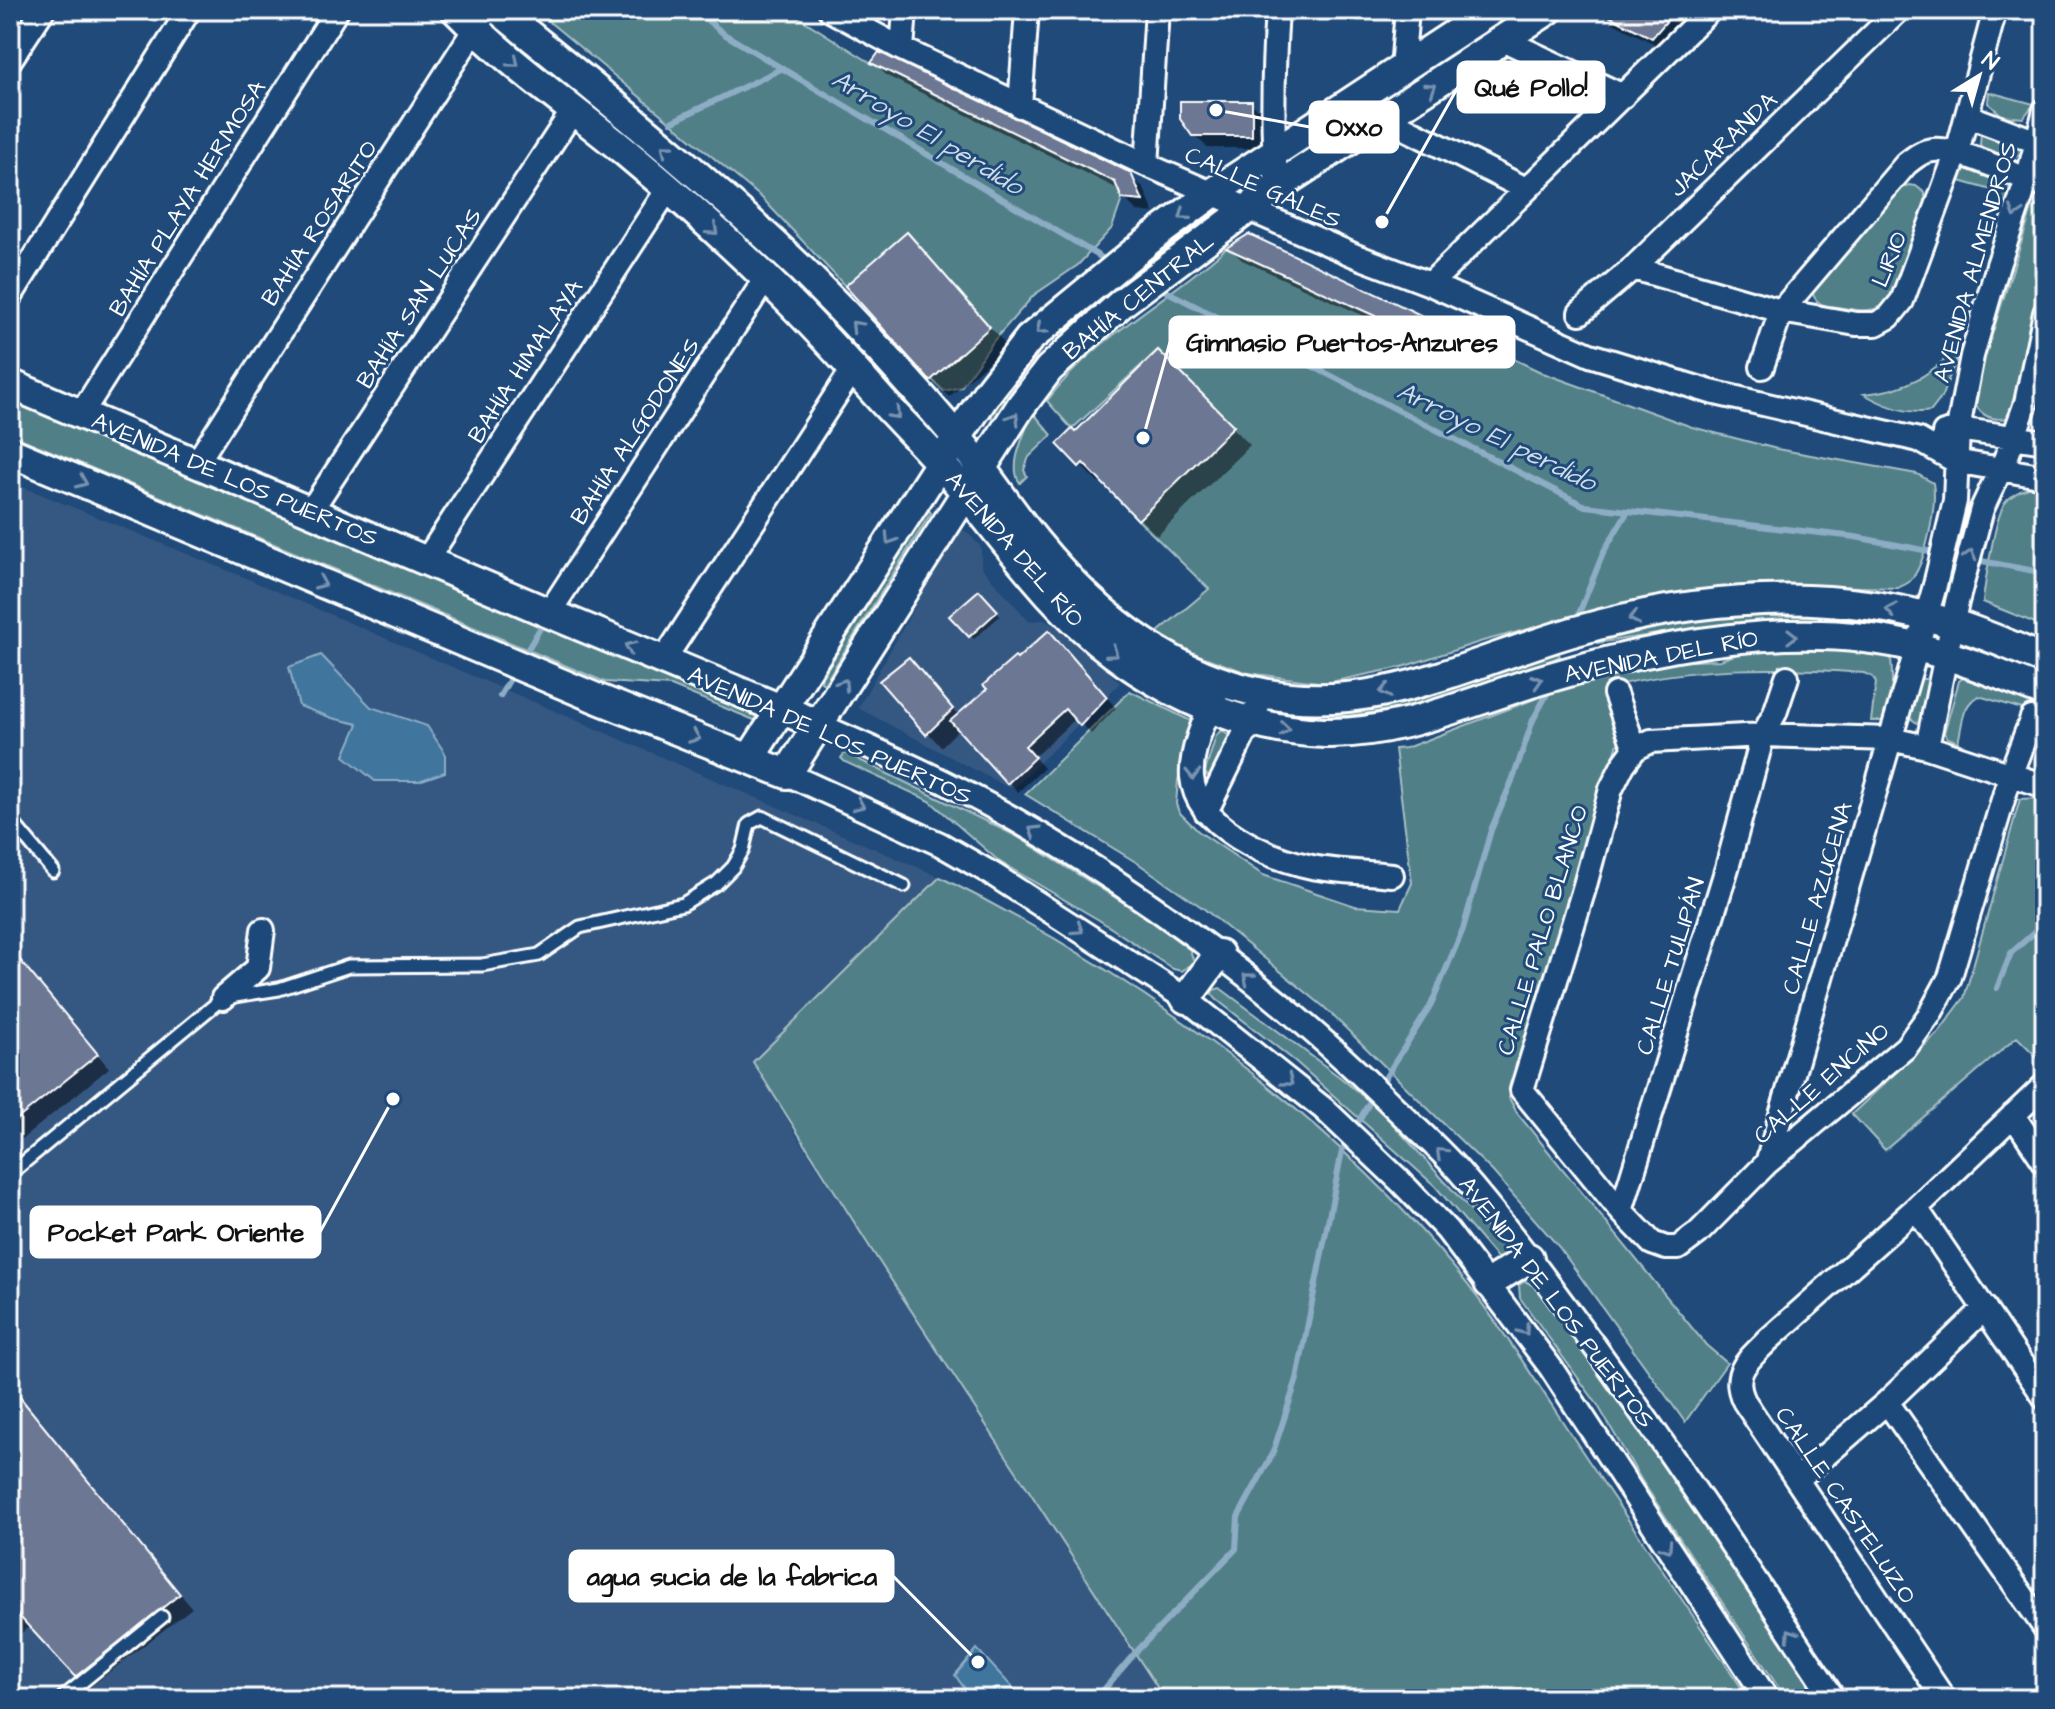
<svg xmlns="http://www.w3.org/2000/svg" width="2055" height="1709" font-family="'Architects Daughter',sans-serif">
<style>
.built{fill:#365882}
.green{fill:#517f88;stroke:#a8bfc4;stroke-width:2}
.water{fill:#41769e;stroke:#8dadc5;stroke-width:2}
.shadow{fill:#0007}
.lines{fill:none;stroke-linecap:round;stroke-linejoin:round}
.stream{stroke:#8dadc5;stroke-width:6}
.building{fill:#6c7794;stroke:#fff;stroke-width:2}
.service-casing{stroke:#fff;stroke-width:17}
.minor-casing{stroke:#fff;stroke-width:28}
.tertiary-casing{stroke:#fff;stroke-width:34}
.service{stroke:#1f4a7a;stroke-width:11}
.minor{stroke:#1f4a7a;stroke-width:22}
.tertiary{stroke:#1f4a7a;stroke-width:28}
.oneway{stroke:#7992af}
.labels{text-anchor:middle;stroke-width:6;stroke-linejoin:round;paint-order:stroke}
.street-label{font-size:24px;fill:#fff;stroke:#1f4a7a}
.water-label{font-size:26px;font-style:italic;fill:#d0dde7;stroke:#1f4a7a}
.leader{fill:none;stroke:#fff;stroke-width:3}
.callout-dot{fill:#fff;stroke:#1f4a7a;stroke-width:3}
.callout{fill:#fff;stroke:#fff;stroke-width:3}
.callout-label{font-size:26px;text-anchor:middle;font-weight:bold;fill:#111}
</style>
<rect width="100%" height="100%" fill="#1f4a7a"/>
<filter id="ink" filterUnits="userSpaceOnUse"><feTurbulence type="fractalNoise" baseFrequency=".0125" numOctaves="2"/><feDisplacementMap in="SourceGraphic" scale="16" xChannelSelector="R" yChannelSelector="G"/><feConvolveMatrix kernelMatrix="1 2 1 2 8 2 1 2 1" color-interpolation-filters="sRGB"/></filter>
<g filter="url(#ink)">
<path class="built" d="M11 482 241 576 940 877 754 1063 797 1136 1165 1699H10Z
M959 528 968 533 981 547V567L1029 621 1044 620 1066 632 1120 683 1015 787 1005 786 858 708Z"/>
<path class="green" d="M535 10H787L871 63 1115 182 1122 199 1112 228 1078 265 1034 295 995 339 961 387 944 391 932 379 990 327 908 233 845 286 762 198Z
M1515 10H1526L1302 154 1304 148Z
M509 36 665 156 788 276 784 275 662 162 601 116 510 40Z
M1989 92 2034 104 2023 118 2003 116 1988 103Z
M1981 132 2020 144 2023 151 2015 158 1986 150 1980 145Z
M1962 168C1980 170 1998 171 2010 187L2006 206 1999 192 1956 180Z
M1909 185 1916 186 1925 193V205C1917 232 1907 295 1881 307 1868 313 1850 309 1837 307 1821 306 1815 304 1811 288L1817 277 1900 189Z
M2043 202 2045 249 2033 312 2026 378 2014 415C1995 425 1972 415 1974 391L2032 209Z
M1226 248 1395 324 1423 316 1543 373 1692 427 1777 449 1917 474 1933 483C1937 505 1926 566 1909 582 1907 584 1900 586 1898 588L1753 584 1578 616 1483 641 1402 667 1326 683 1248 673 1151 638 1209 589 1138 520 1234 426 1158 350 1072 429 1047 401C1093 338 1169 300 1226 248Z
M801 292H811L922 423Z
M1091 305 1042 346 1005 400 1006 406 994 419 986 410 1037 340Z
M1963 343 1941 398 1931 411C1908 415 1883 405 1864 394 1909 390 1931 374 1963 343Z
M10 395 183 473 749 710 758 719 754 720 671 686 605 682 10 434Z
M1035 415 1052 435 1029 457 1024 470 1027 476 1020 483C1008 466 1024 436 1030 418Z
M2039 486 2045 487V627L1983 602C1985 582 1995 517 2005 503 2014 492 2025 488 2039 486Z
M929 510 931 513 824 684 821 682 822 677 926 512Z
M1782 608 1896 622 1892 627 1833 619H1790L1732 623 1597 643 1594 641 1639 624Z
M1765 645 1881 651 1891 659C1893 677 1893 707 1882 721H1871L1876 683 1873 677 1864 673C1777 666 1690 666 1605 688L1619 740 1509 1098 1517 1113 1706 1345 1727 1363 1685 1422 1559 1247 1493 1172 1324 1007 1203 908 1139 864 1025 794 1130 691 1193 722 1194 735 1178 780 1176 804 1179 812 1198 831 1263 875 1355 906 1400 909 1412 883 1395 749 1406 748 1561 689 1602 678 1647 657 1691 661 1720 660Z
M1556 650 1560 656 1554 659 1417 706 1349 716 1286 712 1276 709 1277 707Z
M1966 675 2045 700V716L1979 696C1961 705 1963 724 1958 742L1948 738 1944 733 1959 681Z
M1915 679H1926L1930 682 1923 720 1917 723 1906 715Z
M1221 730 1228 735 1227 744 1210 780 1205 772 1216 736Z
M845 753 1016 836 1148 918 1190 950 1194 962 1182 971 1173 969 1099 920 1000 862 930 801 845 762 841 758Z
M2040 798 2045 801V1065L2017 1037 1885 1150 1852 1114 1938 1033 1964 998 2020 799Z
M940 877C1129 970 1321 1107 1456 1270 1505 1330 1547 1399 1590 1463 1643 1542 1696 1620 1749 1699H1165L873 1252 753 1062Z
M1220 988 1341 1078 1383 1113 1504 1247 1505 1256 1502 1259 1496 1257 1435 1186 1296 1062 1216 999 1212 994 1213 990Z
M1525 1281 1536 1287 1726 1554 1820 1699H1786L1642 1481 1597 1404 1520 1298 1519 1285Z"/>
<path class="water" d="M321 655 371 707 427 726 445 753V772L419 781H375L344 756 358 724 332 718 299 706 289 667Z
M977 1649 1023 1699H972L955 1675Z"/>
<path class="shadow" d="M1605 10H1699L1665 49 1613 23 1602 12Z
M874 63 1130 175 1144 189 1154 213 1137 211 1123 197 1120 190 887 76Z
M1251 103 1265 116V148H1208L1194 135Z
M1229 248 1422 318 1435 331 1432 347 1242 260Z
M925 253 1007 346 949 397 932 379Z
M1158 353 1250 445 1157 536 1101 480 1098 483 1060 444 1075 434Z
M979 592 1000 616 974 639 952 616Z
M1059 642 1116 708 1091 734 1076 718 1034 757 1044 768 1018 792 960 728 941 747 882 682 922 673 959 716 1017 662Z
M10 948 109 1068 10 1149Z
M10 1385 192 1608 89 1688 30 1626 10 1642Z"/>
<g class="lines">
<path class="stream" d="M695 10 724 34 1109 262
M671 122 783 68
M1158 287 1585 506 1855 537 2045 573
M1578 616 1604 551 1628 511
M522 659 545 620
M500 696 514 672
M1997 988 2011 953 2045 923
M1380 1086 1431 1005 1463 929 1491 830 1514 776 1533 720 1547 694
M1096 1699 1135 1653 1236 1549 1238 1517 1272 1455 1297 1379 1342 1151 1373 1096"/>
</g>
<path class="building" d="M1597 10H1676L1652 38Z
M879 52 1125 170 1131 173 1143 201 1122 199 1115 182 871 63Z
M1180 101H1252V136H1192L1180 119Z
M907 232 990 327 930 381 845 286Z
M1249 234 1423 316 1419 336 1226 248Z
M1158 350 1234 426 1138 520 1083 463 1079 467 1057 444 1072 429 1075 432Z
M979 590 998 611 969 637 949 616Z
M1049 630 1107 697 1080 726 1065 709 1025 746 1035 757 1007 784 950 721 987 689 983 685 1015 657 1017 659Z
M909 657 953 709 926 735 879 681Z
M10 948 98 1054 10 1125Z
M10 1385 180 1594 75 1677 10 1606Z"/>
<g class="lines">
<g class="service-casing">
<path id="service" d="M10 819 53 871
M10 1174 223 998 279 989 349 966 482 965 539 955 580 927 683 904 717 883 733 867 743 850 749 824 762 817 904 886
M61 1699 162 1617"/>
</g>
<g class="minor-casing">
<path id="minor" d="M830 10 902 49 1147 165 1356 256 1430 284 1590 355 1711 392 1919 440 1955 461 2045 477
M1504 40 1623 96
M902 49 905 10
M10 60 43 10
M1402 69 1407 10
M1020 106 1027 10
M1968 116 2045 145
M1385 118 1526 189
M1147 165 1157 10
M1277 187C1271 128 1273 69 1277 10
M1633 268 1781 311 1856 324H1876L1889 317 1902 301 1957 152 1995 10
M1430 284 1710 10
M10 297 189 10
M1580 313 1633 268 1899 10
M1762 367 1781 311 1906 164C1915 157 1922 151 1933 150 1959 147 2017 177 2045 186
M81 414 337 10
M1944 433 1958 429 2045 442
M196 464 487 10
M310 512 572 112
M426 561 668 189
M549 613 766 278
M663 661 853 369
M1615 694 1635 749
M1216 695C1205 719 1190 750 1192 777 1196 827 1269 858 1312 867 1338 872 1366 872 1392 875
M2032 718 2011 773 1950 977 1930 1014 1906 1047 1767 1163 1698 1233 1678 1248H1666L1652 1243 1621 1211 1522 1090 1584 889 1611 789 1623 765 1635 749 1651 741 1763 735 1890 739 1927 747 2045 786
M817 724C884 753 949 782 1012 818 1148 895 1275 991 1386 1099 1410 1123 1436 1145 1458 1170 1507 1226 1551 1287 1595 1347 1678 1462 1756 1581 1834 1699
M1927 747 1957 602 1982 509 2008 453 2026 403 2045 313
M787 774 940 844 994 875 1186 999 1324 1109 1400 1181 1447 1230 1551 1368 1767 1699
M1206 812 1264 694
M223 998 258 968 263 930
M2013 1115 2045 1163
M1767 1163 1934 589 1955 501 1958 429 1972 356 1998 265 2027 180 2045 110
M1916 1208 2045 1398
M1621 1211 1727 868 1763 735 1775 713 1787 677
M1887 1402 2045 1628
M1798 1479 1887 1402 1985 1308
M1944 1699 1744 1401C1730 1372 1749 1360 1768 1340L1916 1208 2045 1085"/>
</g>
<g class="tertiary-casing">
<path id="tertiary" d="M456 10C507 62 567 104 623 150 677 195 730 242 779 291 815 326 849 364 883 402 911 432 940 461 966 493 1012 549 1055 610 1114 654 1175 699 1247 730 1324 733 1400 735 1473 700 1544 679 1660 644 1801 618 1920 648 1962 658 2004 677 2045 692
M499 10C601 94 705 177 801 269 858 325 913 385 964 446 989 477 1011 511 1036 542 1095 614 1170 675 1263 693 1375 716 1471 661 1576 631 1697 596 1828 586 1950 623 1983 633 2014 647 2045 660
M10 384 549 613 817 724
M10 452 596 698 787 774 1021 406 1049 369 1123 302 1277 187 1548 10
M750 758 940 463 987 393 1029 339 1153 237 1214 192 1491 10
M1186 999 1219 954
M1489 1283 1529 1258"/>
</g>
<use href="#service" class="service"/>
<use href="#minor" class="minor"/>
<use href="#tertiary" class="tertiary"/>
</g>
<defs><path id="oneway-chevron" d="M-2-3.5L2.5 0L-2 3.5" fill="none" stroke-width="1.6" stroke-linecap="round" stroke-linejoin="round" transform="scale(2)"/></defs>
<g class="oneway">
<use href="#oneway-chevron" transform="translate(514 62) rotate(40)"/>
<use href="#oneway-chevron" transform="translate(1431 88) rotate(-33)"/>
<use href="#oneway-chevron" transform="translate(666 149) rotate(-140)"/>
<use href="#oneway-chevron" transform="translate(2016 212) rotate(109)"/>
<use href="#oneway-chevron" transform="translate(1184 215) rotate(144)"/>
<use href="#oneway-chevron" transform="translate(713 230) rotate(42)"/>
<use href="#oneway-chevron" transform="translate(856 326) rotate(-134)"/>
<use href="#oneway-chevron" transform="translate(1041 329) rotate(139)"/>
<use href="#oneway-chevron" transform="translate(895 414) rotate(47)"/>
<use href="#oneway-chevron" transform="translate(1014 418) rotate(-58)"/>
<use href="#oneway-chevron" transform="translate(82 482) rotate(23)"/>
<use href="#oneway-chevron" transform="translate(890 539) rotate(123)"/>
<use href="#oneway-chevron" transform="translate(1970 555) rotate(-75)"/>
<use href="#oneway-chevron" transform="translate(321 583) rotate(23)"/>
<use href="#oneway-chevron" transform="translate(1891 610) rotate(-170)"/>
<use href="#oneway-chevron" transform="translate(1634 618) rotate(168)"/>
<use href="#oneway-chevron" transform="translate(1792 636)"/>
<use href="#oneway-chevron" transform="translate(630 647) rotate(-157)"/>
<use href="#oneway-chevron" transform="translate(1113 653) rotate(36)"/>
<use href="#oneway-chevron" transform="translate(1537 681) rotate(-17)"/>
<use href="#oneway-chevron" transform="translate(843 684) rotate(-57)"/>
<use href="#oneway-chevron" transform="translate(1385 691) rotate(168)"/>
<use href="#oneway-chevron" transform="translate(1285 729) rotate(6)"/>
<use href="#oneway-chevron" transform="translate(695 737) rotate(21)"/>
<use href="#oneway-chevron" transform="translate(1193 774) rotate(89)"/>
<use href="#oneway-chevron" transform="translate(859 805) rotate(24)"/>
<use href="#oneway-chevron" transform="translate(1034 831) rotate(-149)"/>
<use href="#oneway-chevron" transform="translate(1078 929) rotate(33)"/>
<use href="#oneway-chevron" transform="translate(1248 978) rotate(-141)"/>
<use href="#oneway-chevron" transform="translate(1288 1081) rotate(39)"/>
<use href="#oneway-chevron" transform="translate(1441 1153) rotate(-136)"/>
<use href="#oneway-chevron" transform="translate(1524 1330) rotate(54)"/>
<use href="#oneway-chevron" transform="translate(1667 1547) rotate(57)"/>
<use href="#oneway-chevron" transform="translate(1791 1634) rotate(-124)"/>
</g>
</g>
<g class="labels">
<g class="street-label">
<text transform="translate(1723 144) rotate(-44)" y="8">JACARANDA</text>
<text transform="translate(1263 187) rotate(24)" y="8">CALLE GALES</text>
<text transform="translate(187 198) rotate(-58)" y="8">BAHÍA PLAYA HERMOSA</text>
<text transform="translate(319 223) rotate(-57)" y="8">BAHÍA ROSARITO</text>
<text transform="translate(1889 259) rotate(-68)" y="8">LIRIO</text>
<text transform="translate(1975 262) rotate(-74)" y="8">AVENIDA ALMENDROS</text>
<text transform="translate(1138 296) rotate(-39)" y="8">BAHÍA CENTRAL</text>
<text transform="translate(419 298) rotate(-57)" y="8">BAHÍA SAN LUCAS</text>
<text transform="translate(525 361) rotate(-57)" y="8">BAHÍA HIMALAYA</text>
<text transform="translate(635 431) rotate(-57)" y="8">BAHÍA ALGODONES</text>
<text transform="translate(235 479) rotate(23)" y="8">AVENIDA DE LOS PUERTOS</text>
<text transform="translate(1015 549) rotate(49)" y="8">AVENIDA DEL RÍO</text>
<text transform="translate(1661 656) rotate(-11)" y="8">AVENIDA DEL RÍO</text>
<text transform="translate(830 735) rotate(24)" y="8">AVENIDA DE LOS PUERTOS</text>
<text transform="translate(1817 898) rotate(-74)" y="8">CALLE AZUCENA</text>
<text transform="translate(1542 930) rotate(-73)" y="8">CALLE PALO BLANCO</text>
<text transform="translate(1670 966) rotate(-73)" y="8">CALLE TULIPÁN</text>
<text transform="translate(1821 1083) rotate(-41)" y="8">CALLE ENCINO</text>
<text transform="translate(1557 1302) rotate(53)" y="8">AVENIDA DE LOS PUERTOS</text>
<text transform="translate(1846 1505) rotate(56)" y="8">CALLE CASTELUZO</text>
</g>
<g class="water-label">
<text transform="translate(928 132) rotate(31)" y="9">Arroyo El perdido</text>
<text transform="translate(1497 436) rotate(26)" y="9">Arroyo El perdido</text>
</g>
</g>
<path class="leader" d="M1382 222L1458 87M1216 110L1310 127M1143 438L1170 342M393 1099L320 1232M978 1662L893 1576"/>
<g class="callout-dot">
<circle cx="1382" cy="222" r="8"/>
<circle cx="1216" cy="110" r="8"/>
<circle cx="1143" cy="438" r="8"/>
<circle cx="393" cy="1099" r="8"/>
<circle cx="978" cy="1662" r="8"/>
</g>
<g class="callout">
<rect x="1458" y="62" width="146" height="50" rx="8"/>
<rect x="1310" y="102" width="88" height="50" rx="8"/>
<rect x="1170" y="317" width="344" height="50" rx="8"/>
<rect x="31" y="1207" width="289" height="50" rx="8"/>
<rect x="570" y="1551" width="323" height="50" rx="8"/>
</g>
<g class="callout-label">
<text x="1531" y="96">Qué Pollo!</text>
<text x="1354" y="136">Oxxo</text>
<text x="1342" y="351">Gimnasio Puertos-Anzures</text>
<text x="176" y="1241">Pocket Park Oriente</text>
<text x="732" y="1585">agua sucia de la fabrica</text>
</g>
<rect width="2055" height="1709" fill="none" stroke="#1f4a7a" stroke-width="40"/>
<rect x="20" y="20" width="2015" height="1669" fill="none" stroke="#fff" stroke-width="3" filter="url(#ink)"/>
<g transform="translate(1979 76) rotate(37)" stroke="#1f4a7a" stroke-width="6" paint-order="stroke">
<path d="M0-6L14 30L0 20L-14 30Z" fill="#ffffff"/>
<text y="-12" font-size="22" font-weight="bold" text-anchor="middle" fill="#ffffff">N</text>
</g>
</svg>
